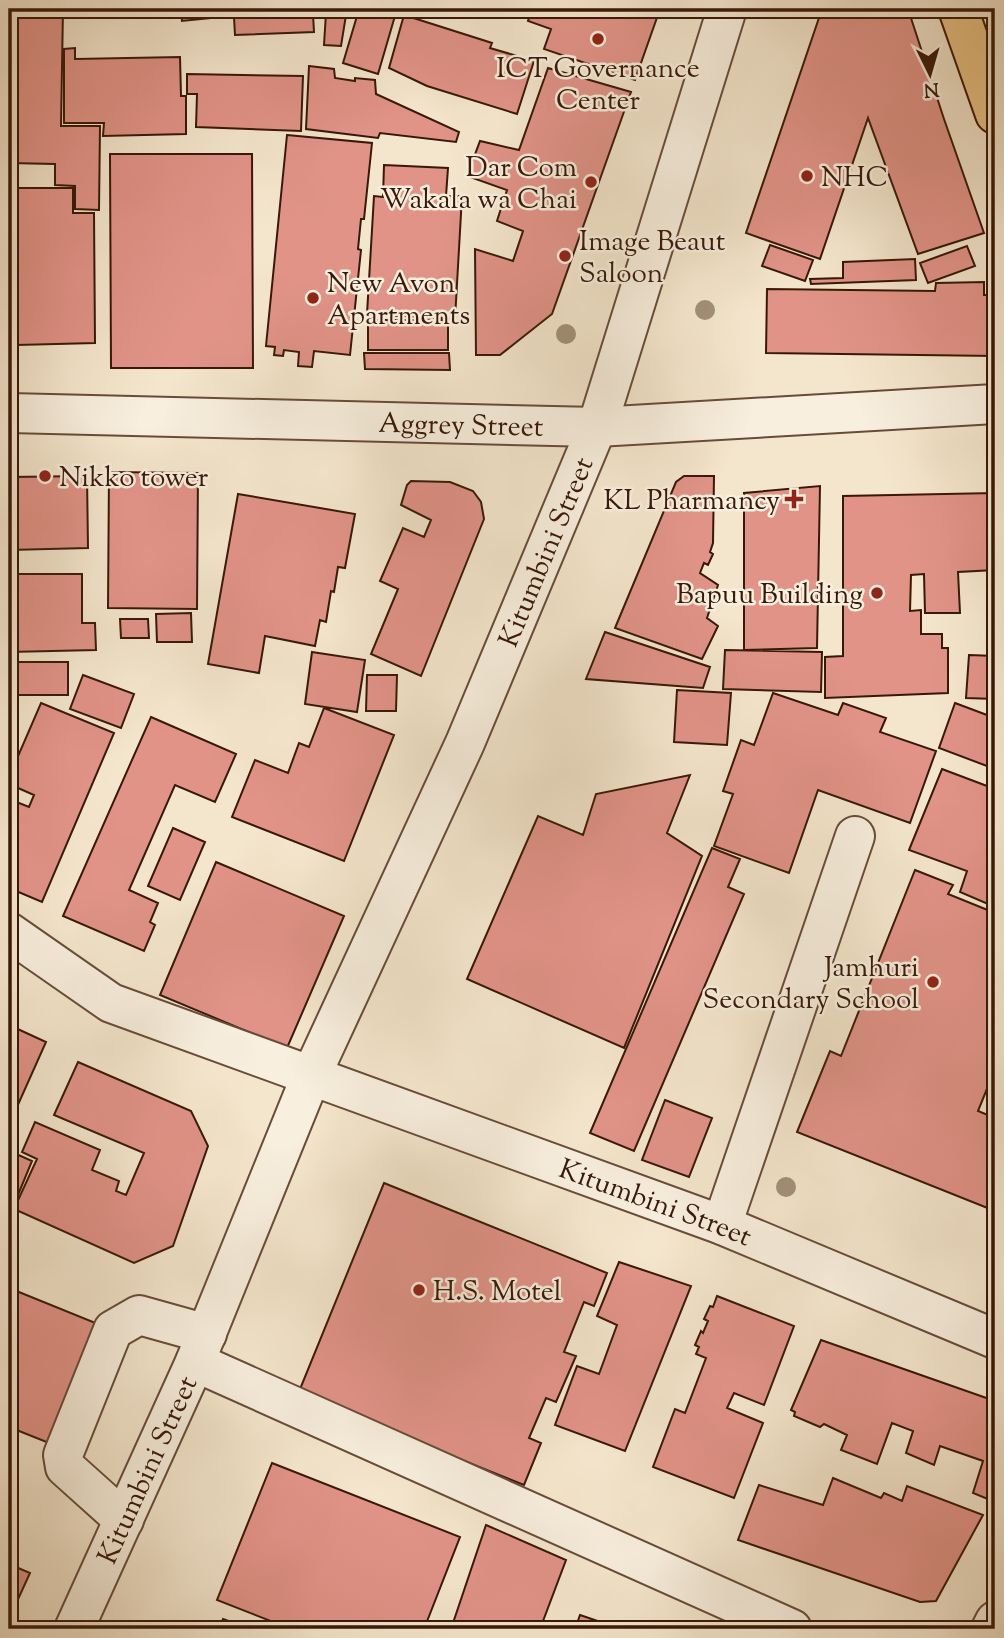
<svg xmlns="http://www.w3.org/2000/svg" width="1004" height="1638" font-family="'Sorts Mill Goudy',serif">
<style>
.building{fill:#e19388;stroke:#381808;stroke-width:2}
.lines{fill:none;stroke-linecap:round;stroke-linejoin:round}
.minor-casing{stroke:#674c39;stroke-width:42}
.highway-casing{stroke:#381808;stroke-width:42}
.minor{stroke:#f8efde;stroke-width:38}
.highway{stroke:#eac386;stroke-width:38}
.tree{fill:#a29179}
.poi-dot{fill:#8f2418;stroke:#f8efde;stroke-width:2.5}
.labels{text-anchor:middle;stroke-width:5;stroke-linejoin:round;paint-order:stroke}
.poi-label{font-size:28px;fill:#381808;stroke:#f8efde;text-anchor:start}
.street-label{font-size:28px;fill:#381808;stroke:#f8efde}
</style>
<rect width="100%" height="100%" fill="#f4e6cd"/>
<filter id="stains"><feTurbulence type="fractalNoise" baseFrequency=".00286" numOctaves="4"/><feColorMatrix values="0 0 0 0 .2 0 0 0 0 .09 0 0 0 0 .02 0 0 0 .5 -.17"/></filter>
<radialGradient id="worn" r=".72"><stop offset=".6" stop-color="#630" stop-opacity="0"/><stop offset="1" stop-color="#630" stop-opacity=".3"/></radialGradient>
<path class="building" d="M9 9H63L61 126H100L99 210 75 209V186L55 185V164L9 163Z
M181 9H261L262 13 182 21Z
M264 9H347L341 46 324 45 326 13H265Z
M354 9H397L378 74 343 63 357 16 352 14Z
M532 9H660L635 80 544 49 551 29 528 21Z
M822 9H908L944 119 984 233 918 254 868 118 820 259 746 233Z
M313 14 314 32 235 35 234 17Z
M404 15 492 43 490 48 534 61 517 114 427 86 389 68Z
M75 48V59L180 57 181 96H186V134L103 136 104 123H64V49Z
M309 66 334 69 335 78 355 81V78L375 80 376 94 459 132 456 142 380 133 378 138 306 129Z
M548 68 631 92 552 314 500 355H476L475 249 513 261 523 231 497 221 507 190 467 176 480 141 519 150Z
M187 74 303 76 301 131 196 127 197 94H187Z
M287 135 372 143 364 219H361L358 249 361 250 350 355 314 351 312 367 298 366 299 352 284 350 283 356 274 355 275 347 266 346Z
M110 154H252L253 368H111Z
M384 165 448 168 446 196H462L455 319 367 314 374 196 383 197Z
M16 188H73V213H94L95 343 17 345Z
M770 245 813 260 805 281 762 266Z
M967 246 975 266 928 283 920 263Z
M915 259 916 280 811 284 810 279 843 278V262Z
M984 282V295H995V356L766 353 767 289 935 291 936 283Z
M368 320H448V350H368Z
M364 353H449L450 370 365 369Z
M109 472 198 473 197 609 108 608Z
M87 476 88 548 9 550V477Z
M684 476H714L713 543 710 552 713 554 708 565 704 563 700 573 718 585 707 618 718 626 702 659 615 628 676 482Z
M411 481 450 482 473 491 481 502 484 519 421 676 371 654 398 589 380 581 403 528 424 537 431 520 401 505 407 485Z
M820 486 817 648 744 650V493Z
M995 493V570L958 572 960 613H925L924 574 911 575 910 611 921 610V634H942V648H948V693L825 698V657L843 656V496Z
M238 494 355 514 345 568 338 567 334 592 331 591 326 622 320 620 315 646 265 636 259 673 208 664Z
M9 574H82V623H95L96 650 9 652Z
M191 613 192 642H157L156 614Z
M120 619H148L149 638H121Z
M605 632 710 667 703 688 586 679Z
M725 650 822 652 821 692 723 689Z
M312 652 365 660 357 712 305 704Z
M969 655 995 656V699L966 698Z
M9 662H68V695H9Z
M83 675 134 694 121 728 70 709Z
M367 675H397L396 711H366Z
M677 690 731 693 727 745 674 742Z
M773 693 838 715 843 703 886 718 880 732 936 751 910 823 818 790 789 873 714 846 733 794 723 791 741 740 754 745Z
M41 703 114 733 42 902 9 888V799L29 807 34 795 9 784V777Z
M955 703 995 718V769L939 748Z
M324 708 394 735 344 861 232 817 255 760 288 773 299 743 309 747Z
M151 717 236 754 215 802 175 785 129 890 158 903 150 922 155 925 144 951 63 916Z
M942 769 995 789V907L960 892 967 871 909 850Z
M690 775 667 833 702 856 624 1048 467 979 538 816 583 835 596 794Z
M173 828 205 842 180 900 148 886Z
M712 848 740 859 728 887 744 894 634 1151 590 1133Z
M216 862 344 916 287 1048 160 995Z
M915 870 953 885 948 894 995 913V1069L978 1111 995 1118V1211L797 1132 830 1051 841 1056Z
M9 1025 46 1042 17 1107 9 1104Z
M78 1062 191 1111 208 1146 173 1246 134 1263 14 1209 37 1159 22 1152 35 1122 100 1150 92 1170 119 1181 116 1191 126 1195 144 1153 54 1115Z
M665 1100 712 1118 689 1177 642 1160Z
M14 1153 32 1161 13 1207 9 1206V1166Z
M384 1183 607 1273 594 1306 584 1302 564 1352 576 1356 556 1402 546 1398 529 1438 541 1443 524 1485 298 1394Z
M619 1262 691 1286 625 1451 555 1425 577 1366 599 1374 617 1325 597 1316Z
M9 1288 98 1324 49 1443 9 1427Z
M717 1296 794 1326 764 1405 734 1393 727 1408 763 1423 734 1498 653 1467 675 1409 685 1413 706 1358 696 1354 699 1347 695 1345 701 1331 703 1333 708 1321 704 1319 710 1306 713 1307Z
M821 1340 995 1401V1502L973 1493 983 1461 940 1446 934 1465 906 1453 913 1431 892 1423 877 1464 841 1450 847 1435 824 1424 820 1427 794 1416 795 1412 791 1410Z
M272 1463 460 1537 424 1629H291L217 1600Z
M833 1478 881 1498 884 1493 902 1501 907 1486 983 1515 936 1601 920 1602 738 1540 759 1485 823 1505Z
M486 1525 566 1560 540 1629H451Z
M9 1564 30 1573 9 1619Z
M580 1615 621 1629H575Z
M223 1619 251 1629H219Z"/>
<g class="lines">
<g class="minor-casing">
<g id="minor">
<path id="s1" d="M9 413 597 427 995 404"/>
<path id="s2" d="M9 932 111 1003 722 1225 995 1339"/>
<path d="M722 1225 855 836"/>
<path d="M195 1362 792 1629"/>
<path d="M124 1520 65 1467 63 1455 113 1330 139 1315 207 1334"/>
<path id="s3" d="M74 1629 195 1362 311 1076 465 743 597 427 727 9"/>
<path d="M991 1629 995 1621"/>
</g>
</g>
<g class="highway-casing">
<path id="highway" d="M958 9 995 114"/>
</g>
<use href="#minor" class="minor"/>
<use href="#highway" class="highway"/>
</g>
<g class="tree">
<circle cx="705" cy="310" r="10"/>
<circle cx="566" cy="334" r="10"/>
<circle cx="786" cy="1187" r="10"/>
</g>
<g class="poi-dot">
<circle cx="598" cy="39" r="7"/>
<circle cx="807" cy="176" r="7"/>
<circle cx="591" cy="182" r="7"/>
<circle cx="565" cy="256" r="7"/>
<circle cx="313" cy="298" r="7"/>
<circle cx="45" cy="476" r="7"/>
<path d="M790.5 488.5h7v7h7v7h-7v7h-7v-7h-7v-7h7z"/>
<circle cx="877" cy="593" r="7"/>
<circle cx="933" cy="982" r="7"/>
<circle cx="419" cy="1290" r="7"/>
</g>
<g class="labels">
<g class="poi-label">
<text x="598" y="77" text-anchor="middle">ICT Governance<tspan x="598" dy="32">Center</tspan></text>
<text x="577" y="176" text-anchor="end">Dar Com<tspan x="577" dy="32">Wakala wa Chai</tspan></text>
<text x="821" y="186">NHC</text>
<text x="579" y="250">Image Beaut<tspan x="579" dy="32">Saloon</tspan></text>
<text x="327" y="292">New Avon<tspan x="327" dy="32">Apartments</tspan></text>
<text x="59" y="486">Nikko tower</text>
<text x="780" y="509" text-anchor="end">KL Pharmancy</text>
<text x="863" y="603" text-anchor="end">Bapuu Building</text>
<text x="919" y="976" text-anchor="end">Jamhuri<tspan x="919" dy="32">Secondary School</tspan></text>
<text x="433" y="1300">H.S. Motel</text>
</g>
<g class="street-label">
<text dy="10" stroke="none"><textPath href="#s1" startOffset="452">Aggrey Street</textPath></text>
<text dy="10" stroke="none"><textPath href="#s3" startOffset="1176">Kitumbini Street</textPath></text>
<text dy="10" stroke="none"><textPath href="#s2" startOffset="704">Kitumbini Street</textPath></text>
<text dy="10" stroke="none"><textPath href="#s3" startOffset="175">Kitumbini Street</textPath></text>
</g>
</g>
<rect width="1004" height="1638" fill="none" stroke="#f4e6cd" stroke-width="35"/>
<rect x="10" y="10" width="983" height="1617" fill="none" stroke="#381808" stroke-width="3.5"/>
<rect x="18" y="18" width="969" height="1603" fill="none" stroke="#381808" stroke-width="2"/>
<g transform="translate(930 74) rotate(175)" stroke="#f8efde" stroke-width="5" paint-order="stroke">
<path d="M0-5L12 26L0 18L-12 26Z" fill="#381808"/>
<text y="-10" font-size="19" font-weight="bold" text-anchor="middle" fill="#381808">N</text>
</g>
<rect width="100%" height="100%" filter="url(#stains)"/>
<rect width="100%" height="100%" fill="url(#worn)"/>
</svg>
